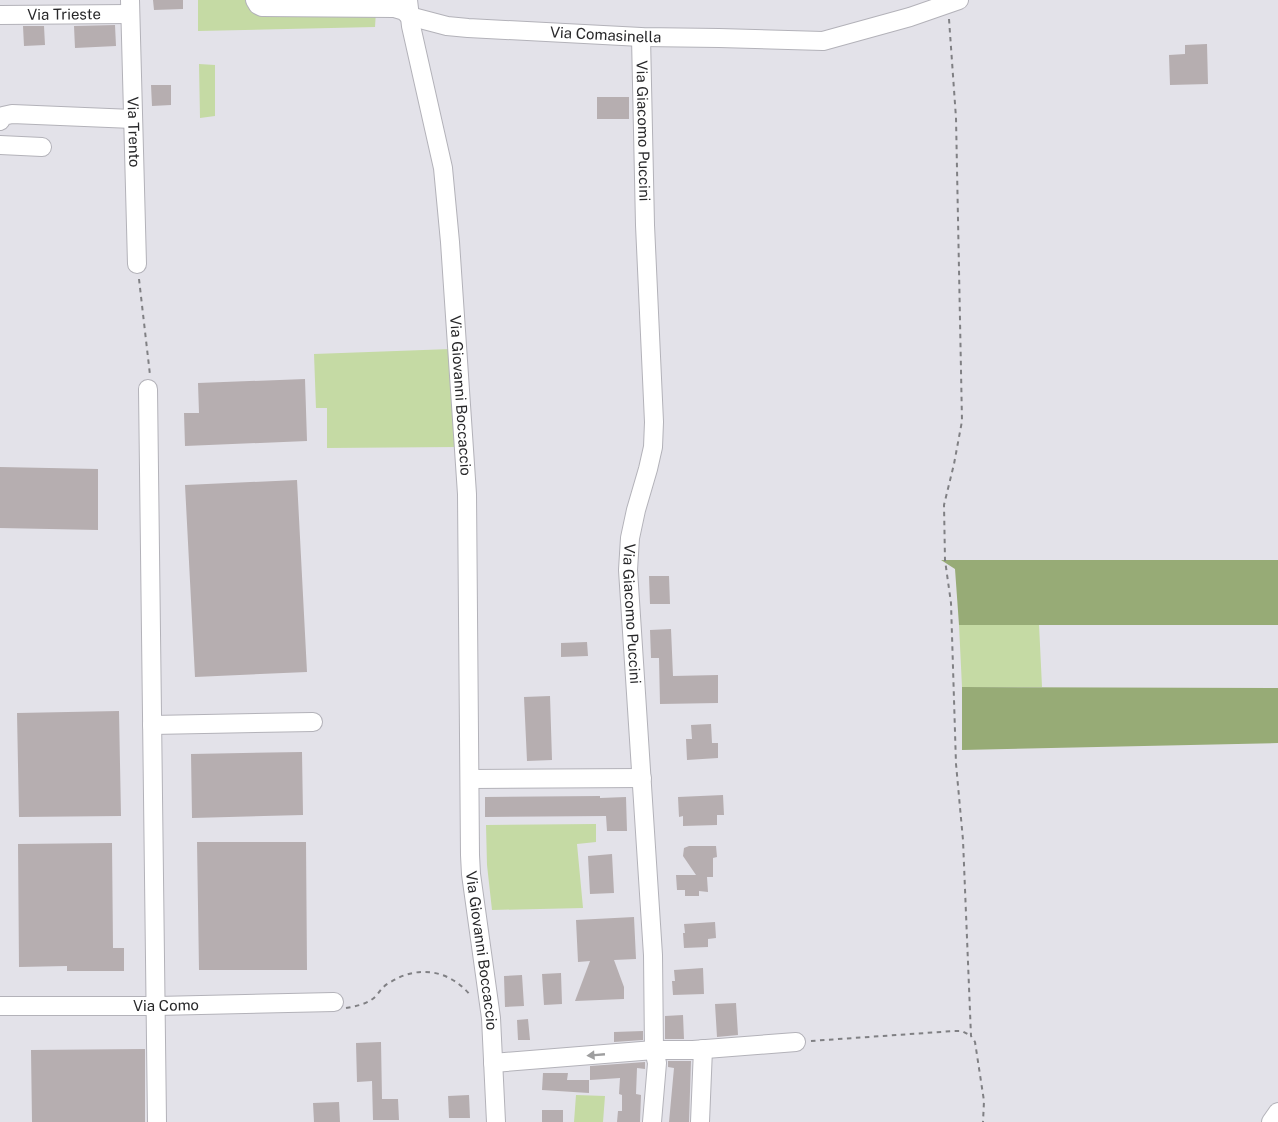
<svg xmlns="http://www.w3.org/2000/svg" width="1278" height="1122" font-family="'Public Sans',sans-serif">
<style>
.green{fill:#c5daa4}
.forest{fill:#97ab76}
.building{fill:#b6aeb0}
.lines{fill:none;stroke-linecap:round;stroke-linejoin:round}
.minor-casing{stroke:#b3b2b9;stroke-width:20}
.path{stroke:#808084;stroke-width:2;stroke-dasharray:4.5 4.5;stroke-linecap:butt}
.minor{stroke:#fff;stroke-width:18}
.oneway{fill:#9e9e9f}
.labels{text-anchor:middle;stroke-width:5;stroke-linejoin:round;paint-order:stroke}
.street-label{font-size:15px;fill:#28282a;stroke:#fff}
</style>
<rect width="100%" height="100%" fill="#e3e2e9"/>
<path class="green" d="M198 0H250L376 11 375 27 198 31Z
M199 64 215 65V116L200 118Z
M451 349 458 447 327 448V408H316L314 354Z
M1039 624 1042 687H962L959 625Z
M596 824V842L577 844 583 908 492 910 487 865 486 825Z
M576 1095 605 1096 603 1122H574Z"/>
<path class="forest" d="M941 560H1278V625H959L955 569Z
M962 687 1278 688V743L962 750Z"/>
<path class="building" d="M153 0H183V9L154 10Z
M115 25 116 46 75 48 74 26Z
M23 26H44L45 45 24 46Z
M1207 44 1208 84 1170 85 1169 55 1185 54V45Z
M151 85H171V105L152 106Z
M597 97H629V119H597Z
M305 379 307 441 185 446 184 413H199L198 383Z
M0 467 98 469V530L0 528Z
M297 480 307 672 195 677 185 485Z
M649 576H669L670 604H650Z
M671 629 673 676 718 675V703L660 704 659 658H651L650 630Z
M587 642 588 656 561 657V643Z
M550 696 552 760 527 761 524 697Z
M119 711 121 816 19 817 17 713Z
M711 724 712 743H718V758L687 760 686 739H692L691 725Z
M302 752 303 815 192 818 191 754Z
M723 795 724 815H717V825L683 826V816L679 817 678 797Z
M600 796V798L626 797 627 831H607L606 816 485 817V797Z
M197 842H306L307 970H199Z
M112 843 113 948H124V971H67V966L19 967 18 844Z
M689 846H716L717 857 713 858V877H707L708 892 699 891V896H685V890H677L676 875H696L683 856 684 848Z
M612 854 614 893 590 894 588 856Z
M634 917 636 959 614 960 624 987V999L575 1001 590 961 578 962 576 920Z
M715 922 716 938 708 939V947L684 948 683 933H685L684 924Z
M703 968 704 994 673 995 672 981H675L674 970Z
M561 973 562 1004 544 1005 542 974Z
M522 975 524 1006 505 1007 504 976Z
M736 1003 738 1035 717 1037 715 1004Z
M683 1015 684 1039H665V1016Z
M528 1019 530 1040H518L517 1020Z
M643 1031V1040L614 1042V1032Z
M381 1042 382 1099H398L399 1120H373L372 1081 357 1082 356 1043Z
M145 1049V1122H32L31 1050Z
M668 1061H691L689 1122H669L674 1068 668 1067Z
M645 1062V1069L637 1068 636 1094 641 1095 640 1122H617L618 1111H622V1095L619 1094 620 1078 590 1080V1066Z
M543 1073H568L567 1080H589V1093L542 1090Z
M469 1095 470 1118H449L448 1096Z
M339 1102 340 1122H314L313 1103Z
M542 1110H563V1122H542Z"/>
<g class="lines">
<g class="minor-casing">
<g id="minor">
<path id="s1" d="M130 0 137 264"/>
<path id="s2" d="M255 0 258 5 262 7 394 8 404 11 409 16 447 26 468 28 641 37 719 38 823 41 910 17 959 0"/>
<path id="s3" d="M408 0 411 26 443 168 450 242 467 494 470 855 471 874 491 1018 496 1122"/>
<path id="s4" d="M0 15 130 14"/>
<path id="s5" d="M641 37 645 225 654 422 653 447 648 469 636 510 630 538 628 570 653 955 654 1050 657 1063 652 1122"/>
<path d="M0 121 3 116 12 114 133 119"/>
<path d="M0 145 42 147"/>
<path d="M148 389 157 1122"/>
<path d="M152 725 313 722"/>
<path d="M470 779 642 778"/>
<path id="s6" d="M0 1006H157L334 1002"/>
<path d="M493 1063 654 1050H693L796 1042"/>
<path d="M700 1122 703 1049"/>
<path d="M1271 1122 1278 1112"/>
</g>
</g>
<path class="path" d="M949 19 956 118 962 421 954 464 944 505 945 560 951 603 956 764 963 840 971 1036 975 1042 984 1101 983 1122
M139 279 150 375
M346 1008C357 1006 368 1004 376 996 380 991 383 986 389 983 418 964 450 970 471 996
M811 1041 954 1031H962L971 1036"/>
<use href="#minor" class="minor"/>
</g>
<defs><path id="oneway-solid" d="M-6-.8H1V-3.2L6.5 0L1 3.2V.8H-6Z" transform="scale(1.5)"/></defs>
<use class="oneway" href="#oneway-solid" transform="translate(596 1055) rotate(175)"/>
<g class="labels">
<g class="street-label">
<text dy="5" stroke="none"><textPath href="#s4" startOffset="64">Via Trieste</textPath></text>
<text dy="5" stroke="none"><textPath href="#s2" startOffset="358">Via Comasinella</textPath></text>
<text dy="5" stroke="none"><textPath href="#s5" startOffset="94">Via Giacomo Puccini</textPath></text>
<text dy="5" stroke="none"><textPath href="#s1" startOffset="132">Via Trento</textPath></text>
<text dy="5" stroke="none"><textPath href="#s3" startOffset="400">Via Giovanni Boccaccio</textPath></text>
<text dy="5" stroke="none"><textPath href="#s5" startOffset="580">Via Giacomo Puccini</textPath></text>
<text dy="5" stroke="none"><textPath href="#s3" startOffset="956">Via Giovanni Boccaccio</textPath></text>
<text dy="5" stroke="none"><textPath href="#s6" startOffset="166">Via Como</textPath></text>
</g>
</g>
</svg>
